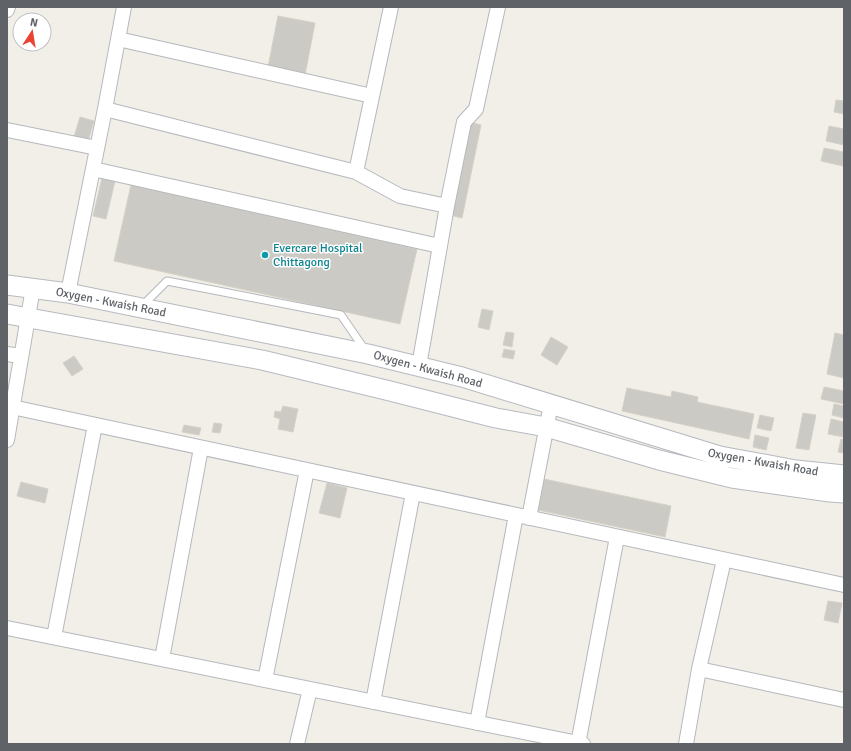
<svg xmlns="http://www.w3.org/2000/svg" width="851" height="751" font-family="Signika,sans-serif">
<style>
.building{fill:#cccac5;stroke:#d6d1c6}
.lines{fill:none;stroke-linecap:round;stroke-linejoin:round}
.lane-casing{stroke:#b5b8bc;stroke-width:9}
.street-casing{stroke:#b5b8bc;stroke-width:16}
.secondary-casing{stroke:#b6babf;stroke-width:21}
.lane{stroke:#fff;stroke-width:7}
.street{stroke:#fff;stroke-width:14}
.secondary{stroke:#fff;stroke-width:19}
.culture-dot{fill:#0f9aa8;stroke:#fff;stroke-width:1.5}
.labels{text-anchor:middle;stroke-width:3;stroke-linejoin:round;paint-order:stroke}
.culture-label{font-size:12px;fill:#0d838f;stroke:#fff;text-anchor:start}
.street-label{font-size:12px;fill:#5f6368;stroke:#fff}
</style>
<rect width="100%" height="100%" fill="#f1efe8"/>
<path class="building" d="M278 16 315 23 305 75 268 67Z
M836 100 844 101V114L834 112Z
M80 117 94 121 88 141 74 137Z
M470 122 481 125 462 218 450 215Z
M829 126 844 129V145L826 141Z
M824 148 844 152 843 166 821 161Z
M103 174 116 177 106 219 93 216Z
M131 185 417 249 400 324 114 261Z
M482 309 493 311 489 330 478 327Z
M506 332 514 333 512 347 503 345Z
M835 333 844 335V378L827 374Z
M551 337 568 347 557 365 541 355Z
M504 349 515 351 513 359 502 357Z
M74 356 83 369 72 376 63 363Z
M824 387 844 391V404L821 399Z
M627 388 671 397 672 391 698 397 697 402 754 414 749 439 622 411Z
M834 404 844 406V418L832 415Z
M283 406 298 409 293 432 278 429 280 419 274 417 275 411 281 412Z
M803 413 816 415 809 450 796 448Z
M760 415 774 418 771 431 757 428Z
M831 419 844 422V437L828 434Z
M214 423 222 424 220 433 212 432Z
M184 425 201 428 199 435 182 432Z
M755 435 769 438 766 450 753 447Z
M841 439 844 440V453L838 452Z
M544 479 671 506 665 537 538 510Z
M21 482 48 489 45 503 17 496Z
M327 483 347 488 340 518 319 513Z
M828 601 842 603 838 623 824 620Z"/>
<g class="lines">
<g class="lane-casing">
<path id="lane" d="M142 306 167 281 341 315 365 350"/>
</g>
<g class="street-casing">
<path id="street" d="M7 10 8 7
M118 39 372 96
M105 109 356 172 391 7
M7 130 97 148
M93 169 435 245
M356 172 400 196 447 206 464 122 476 109 498 7
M68 293 105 109 124 7
M7 354 21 356
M419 366 447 206
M12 407 844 585
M7 440 33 288
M529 518 551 404
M7 628 583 744
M54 637 95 425
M162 659 201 448
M699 669 724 560
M265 680 307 470
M373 702 413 493
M477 723 516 515
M297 744 310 689
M578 744 617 537
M686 744 699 669 844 700"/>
</g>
<g class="secondary-casing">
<path id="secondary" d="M7 285 68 293 368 354 462 377 720 456 796 470 844 475
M7 314 262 360 390 391 496 418 546 427 659 460 732 478 830 492 844 493"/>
</g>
<use href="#lane" class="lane"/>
<use href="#street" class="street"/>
<use href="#secondary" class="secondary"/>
</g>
<circle class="culture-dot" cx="265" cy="255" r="4"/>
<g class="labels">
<g class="culture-label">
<text x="273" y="252">Evercare Hospital<tspan x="273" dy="14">Chittagong</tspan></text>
</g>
<g class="street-label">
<text transform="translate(111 302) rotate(11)" y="4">Oxygen - Kwaish Road</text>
<text transform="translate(428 369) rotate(15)" y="4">Oxygen - Kwaish Road</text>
<text transform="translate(763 462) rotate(10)" y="4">Oxygen - Kwaish Road</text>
</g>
</g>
<rect width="851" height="751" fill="none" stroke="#5f6368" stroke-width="16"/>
<g transform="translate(32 32) rotate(12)"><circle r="19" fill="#ffffff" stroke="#bfc1c3"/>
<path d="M0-3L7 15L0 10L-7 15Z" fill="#ea4335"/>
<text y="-6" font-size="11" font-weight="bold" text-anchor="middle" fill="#5f6368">N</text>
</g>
</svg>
